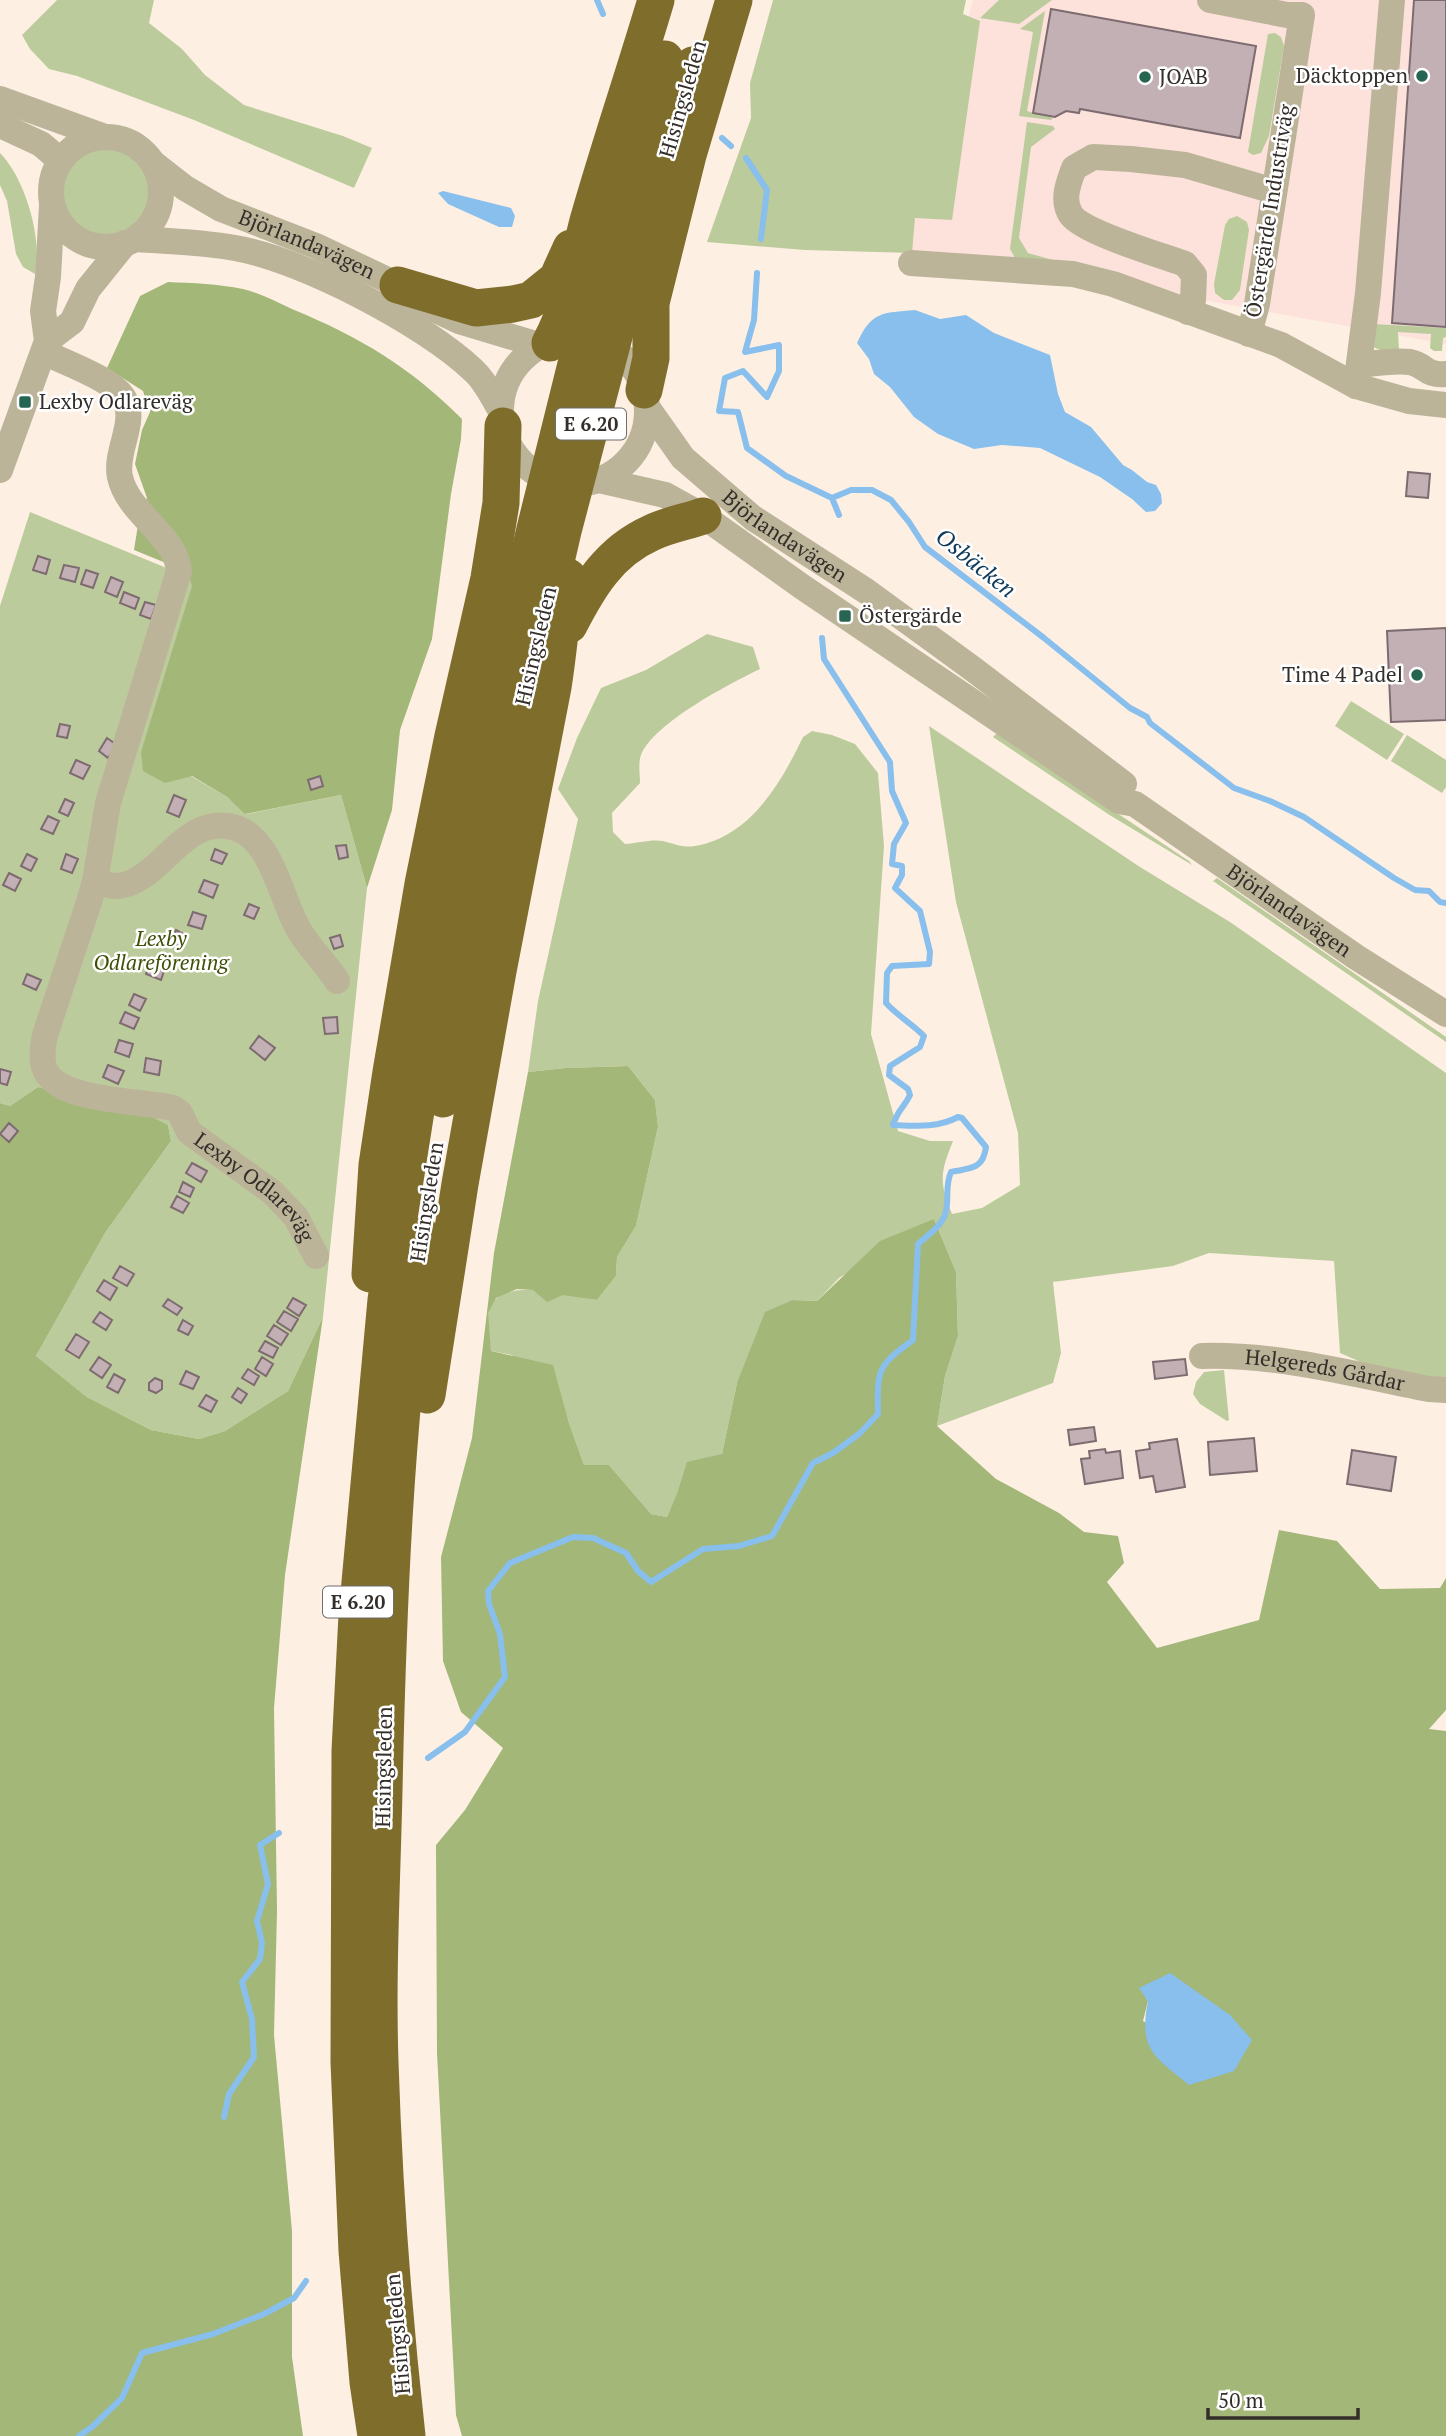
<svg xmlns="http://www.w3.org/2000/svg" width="1446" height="2436" font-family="'PT Serif',serif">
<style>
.industrial{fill:#fce2db}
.green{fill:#bccb9c}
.forest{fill:#a3b778;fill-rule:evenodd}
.water{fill:#88bfed}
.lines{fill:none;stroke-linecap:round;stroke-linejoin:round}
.stream{stroke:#88bfed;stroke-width:6}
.building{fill:#c3b0b5;stroke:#7d6b70;stroke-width:2}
.minor{stroke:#bcb499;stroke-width:26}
.highway{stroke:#7e6d2b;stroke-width:37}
.highway-bridge{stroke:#7e6d2b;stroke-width:37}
.poi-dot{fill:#266551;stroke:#fff;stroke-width:2.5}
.labels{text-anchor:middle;stroke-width:5;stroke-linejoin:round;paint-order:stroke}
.shield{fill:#fff;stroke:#716d6a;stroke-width:2}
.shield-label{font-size:19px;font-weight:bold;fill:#342e2a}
.poi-label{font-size:21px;fill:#342e2a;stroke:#fff;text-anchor:start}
.street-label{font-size:21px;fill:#342e2a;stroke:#fff}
.park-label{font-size:21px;font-style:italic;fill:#3f4f06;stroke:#fff}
.water-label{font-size:23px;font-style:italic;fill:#103a59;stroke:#fff}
</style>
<rect width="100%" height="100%" fill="#feefe3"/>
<path class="industrial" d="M973 0H1446V344L1164 293 906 252Z"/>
<path class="green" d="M57 0H154L149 23 182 49 205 75 244 105 343 136 372 148 354 188 194 120 77 76 49 69 30 49 22 35Z
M773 0H966L963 14 980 21 952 220 915 218 912 253 805 250 707 242 751 118 750 83Z
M999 0H1052L1019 24 980 18Z
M1045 11 1027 111 1053 118 1051 120 1019 116 1033 32 1020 29Z
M1275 33 1281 37 1284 46 1269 136 1261 153 1253 155 1248 152 1268 34Z
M1027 122 1053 126 1055 129 1031 147 1019 238 1028 253 1053 260 1015 258 1010 249Z
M61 192a44 44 0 1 1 88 0a44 44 0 1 1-88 0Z
M0 153C25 178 43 239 35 274L23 267 16 254 7 201 0 185Z
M1237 216 1247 222 1249 230 1240 290 1232 300H1224L1215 293 1214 284 1225 225 1229 219Z
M1373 324 1446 328V337L1443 338 1442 351H1434L1430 348 1431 334 1398 332 1399 351H1383L1373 347Z
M30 512 196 580 191 776 227 797 246 814 341 795 367 888 323 1317 288 1391 225 1431 199 1439 151 1430 87 1397 36 1356 105 1233 171 1141 168 1125 38 1087 10 1106 0 1103V606Z
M707 634 753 647 760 669C729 684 654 723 641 755 638 763 640 775 640 783L612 813 613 832 625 844C637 843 652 839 663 841 675 844 683 848 695 846 750 837 781 783 803 737L812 731 832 735 855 744 878 773 884 846 871 1034 898 1131 930 1141H953C940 1173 939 1182 952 1214L982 1208 1020 1185 1018 1133 956 902 929 726 1140 867 1230 922 1446 1073V1380L1379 1370 1340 1353 1334 1261 1209 1253 1173 1266 1053 1282 1061 1353 1053 1383 937 1426 945 1376 958 1336 956 1272 934 1219 839 1278 817 1301 793 1300 737 1383 722 1454 678 1492 667 1517 651 1514 609 1465H584L568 1420 512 1355 491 1351C490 1340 486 1323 488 1313 496 1273 570 1296 597 1300L616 1276 617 1257 636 1226 658 1127 655 1100 628 1066 565 1068 528 1072 538 1001 578 819 558 789 577 738 601 688 646 670Z
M1351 701 1404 734 1387 760 1335 726Z
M997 733 1189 861 1192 865 1108 814 993 737Z
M1407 735 1446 760V787L1442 793 1391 761Z
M1217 878 1446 1037V1042L1213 881Z
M1224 1370 1229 1420 1227 1421 1200 1404 1193 1394 1196 1382 1204 1372Z"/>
<path class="forest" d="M168 282C193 283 218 284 243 289 260 293 277 302 292 309 360 337 410 367 462 419L461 439 451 494 432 639 400 730 392 810 367 888 341 795 245 814 227 797 192 776 165 783 143 771 141 752 192 586 188 572 134 550 138 525 147 498 135 464 142 430 150 412 143 391 107 368 140 296Z
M628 1066 655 1100 658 1127 636 1226 617 1257 616 1276 597 1300 563 1295 547 1302 533 1290 517 1289 496 1298 488 1313 491 1351 553 1365 568 1420 584 1465H609L651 1514 667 1517 678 1491 687 1462 722 1454 737 1383 765 1312 793 1300 817 1301 880 1241 934 1219 956 1272 958 1336 945 1376 937 1426 996 1479 1059 1513 1084 1532 1118 1536 1124 1563 1107 1582 1157 1648 1259 1620 1279 1530 1337 1541 1380 1589 1440 1588 1446 1578V1710L1429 1729 1446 1731V2436H462L456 2415 437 2053 436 1845 465 1810 503 1748 461 1712 443 1661 441 1557 472 1438 494 1253 528 1072 565 1068ZM1140 1988 1234 2071 1143 2021 1148 2001Z
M38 1087 142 1112 168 1125 171 1141 105 1233 36 1356 87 1397 151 1430 199 1439 225 1431 288 1391 323 1317 285 1575 274 1708 277 1911 274 2035 292 2231V2357L303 2436H0V1103L10 1106Z"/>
<path class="water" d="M443 191 511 208 515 216 512 227H499L448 204 438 193Z
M915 310 940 319 966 315 994 333 1050 355 1058 394 1065 412 1091 427 1123 465 1132 470 1147 482 1156 485 1161 494 1162 503 1155 511 1146 512 1132 499 1100 477 1040 448 1002 445 974 449 938 434 914 417 890 387 874 374 869 359 857 343C872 311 882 313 915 310Z
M1170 1973 1230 2015 1252 2040 1234 2071 1189 2085C1155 2057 1138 2050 1148 2001L1139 1988Z"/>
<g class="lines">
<path class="stream" d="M597 0 603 14
M722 138 731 146
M746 158 767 190 761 239
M757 273 754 320 745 352 779 345V371L767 397 743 371 725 378 719 411 738 412 747 448 786 476 832 498 851 490H872L891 500 909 522 925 547 1044 638 1130 708 1147 717 1150 723 1234 788 1270 801 1304 817 1394 878 1415 890 1429 891 1440 902 1446 903
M832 498 839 515
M428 1758 465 1732 505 1677 500 1634 489 1604 488 1591 510 1563 573 1537 593 1538 626 1553 638 1571 651 1582 703 1549 739 1546 772 1536 813 1463 833 1453 859 1434 878 1414C877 1370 877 1366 913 1340L918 1244C928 1235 944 1224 946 1211 949 1197 945 1185 951 1172 970 1168 983 1170 986 1147L962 1118 958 1117C938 1128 916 1126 893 1125 898 1109 904 1108 910 1095L908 1089 889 1075 890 1066 920 1047 924 1036C912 1024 898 1016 886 1003L887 973 892 966 929 964 930 952 920 911 895 888 902 875V866L892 864 894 844 906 823 892 791 890 762 824 659 822 638
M224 2117 229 2094 254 2057 252 2019 242 1982 260 1959 262 1943 257 1921 268 1884 260 1845 279 1833
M79 2436 92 2427 122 2398 142 2353 213 2334 264 2314 294 2298 306 2281"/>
</g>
<path class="building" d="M1414 0H1446V327L1392 323Z
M1051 9 1256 46 1240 138 1080 109 1079 113 1066 111 1055 117 1033 113Z
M1408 472 1430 474 1428 498 1406 496Z
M38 556 50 560 46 574 33 570Z
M64 565 79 568 75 582 60 578Z
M86 570 98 574 93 588 81 584Z
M111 577 123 582 117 597 105 592Z
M124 592 139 598 135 609 120 603Z
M145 602 156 605 151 619 140 615Z
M1446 628V720L1391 722 1387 631Z
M60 724 70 726 67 738 57 736Z
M107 738 117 745 108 758 99 751Z
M76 760 90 766 83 779 70 773Z
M320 776 323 786 311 790 308 780Z
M174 795 186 800 179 817 167 812Z
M65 799 74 803 68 816 59 812Z
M48 816 59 821 53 834 41 829Z
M346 845 348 857 339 859 336 846Z
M215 849 227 854 222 864 211 860Z
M27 854 37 859 31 871 21 866Z
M66 854 78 859 72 873 61 869Z
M9 873 21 879 15 891 3 885Z
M204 880 218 885 213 898 199 892Z
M249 904 259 908 254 919 244 915Z
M193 912 206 916 202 929 188 925Z
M176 930 187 936 180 947 170 942Z
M340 935 343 946 334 949 330 938Z
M150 962 165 968 161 980 146 974Z
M27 974 41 980 36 990 23 984Z
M134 994 146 999 140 1011 129 1005Z
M125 1012 139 1018 134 1029 120 1023Z
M337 1017 338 1033 325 1034 323 1018Z
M259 1036 275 1048 265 1060 250 1048Z
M119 1040 133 1044 129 1057 115 1052Z
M146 1058 161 1061 159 1075 144 1072Z
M108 1065 124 1071 118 1084 103 1077Z
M0 1069 11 1072 7 1085 0 1083Z
M9 1123 18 1131 9 1142 0 1134Z
M192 1163 207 1171 201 1182 186 1173Z
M183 1182 194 1188 190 1197 179 1192Z
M177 1196 189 1203 183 1213 171 1207Z
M120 1266 134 1274 127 1286 113 1278Z
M104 1280 117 1288 110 1300 97 1291Z
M293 1298 306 1305 299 1316 287 1308Z
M168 1299 182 1308 177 1315 163 1306Z
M284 1311 298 1319 291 1331 277 1322Z
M100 1312 112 1320 106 1330 93 1322Z
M183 1320 193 1326 188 1335 178 1330Z
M274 1325 288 1334 281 1345 267 1336Z
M76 1334 89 1342 79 1358 66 1350Z
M265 1341 278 1348 273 1358 259 1351Z
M99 1357 111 1365 102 1378 90 1370Z
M262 1357 273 1364 266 1376 255 1369Z
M1185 1359 1187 1375 1155 1379 1153 1362Z
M248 1369 259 1376 254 1385 242 1378Z
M186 1371 199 1377 193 1389 180 1384Z
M114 1374 125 1380 118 1393 107 1387Z
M155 1378 162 1381V1389L156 1393 149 1390V1383Z
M238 1388 247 1394 241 1403 232 1397Z
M206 1395 217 1401 211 1412 199 1406Z
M1094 1427 1096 1441 1070 1445 1068 1430Z
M1254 1438 1257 1471 1210 1475 1208 1442Z
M1177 1439 1185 1487 1156 1492 1153 1476 1140 1478 1136 1451 1150 1449 1149 1443Z
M1105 1449 1106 1453 1120 1451 1123 1478 1085 1484 1081 1459 1090 1458 1089 1451Z
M1352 1450 1396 1457 1391 1491 1347 1484Z"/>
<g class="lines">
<g class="minor">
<path d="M1210 0 1287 15H1302L1257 304 1249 334"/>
<path d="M0 99 105 137"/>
<path d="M0 125 41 144 61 161"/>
<circle cx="106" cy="192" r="55"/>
<path id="s1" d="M153 163 185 188 221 209 316 246 398 285 432 308 459 321 542 346"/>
<path d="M135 239C168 241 202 242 235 248 303 260 425 324 474 371 486 382 493 398 501 411"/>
<path d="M911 263 1073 274 1113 284 1281 345 1356 386 1409 401 1446 405"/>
<path d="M1188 312 1193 300 1194 275 1185 264C1161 255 1084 233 1071 215 1061 200 1069 182 1074 168L1093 157 1131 159 1185 165 1274 191"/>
<circle cx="574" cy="411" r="73"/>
<path d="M47 341 72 322 88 289 125 243"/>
<path id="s2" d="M44 352C65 363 110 378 123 397 139 420 114 451 120 477 128 514 176 535 179 571L108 803 95 881 89 902 45 1035C43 1045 41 1057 44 1067 55 1103 142 1100 173 1108L180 1113 189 1132 272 1192 296 1217 316 1256"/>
<path d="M1360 365C1376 363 1394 360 1410 362 1426 365 1425 376 1446 374"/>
<path d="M1356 386 1368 293 1392 0"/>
<path id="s3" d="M647 407 683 458 753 518 866 591 973 669 1124 784"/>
<path d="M0 470 47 341 43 311 48 277 52 205"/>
<path id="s4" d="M599 480 665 495 703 516 801 586 1119 801 1135 804 1356 957 1446 1014"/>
<path d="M95 881C102 883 109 886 116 886 160 885 183 811 236 828 272 839 281 900 299 930 309 948 326 963 337 981"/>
<path id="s5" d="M1202 1356C1279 1354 1353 1374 1429 1389L1446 1390"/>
</g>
<path class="highway" d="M398 285 476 308 513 304 531 300 557 279 571 248
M550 343C571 304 577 263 588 221 609 147 634 74 656 0
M644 390 651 358V303L688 155 734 0
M569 625C589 586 609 552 651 533 667 525 686 522 703 516
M443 1099 456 1020 504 786
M370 1274 377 1165 391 1072 423 884 453 736 489 578 501 503 503 426
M427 1395 460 1184 498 971 553 687C559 650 561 614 568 577
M376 2436 368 2382 357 2251 349 2062 350 1751 357 1615 386 1300 432 1010 477 776
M407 2436C393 2312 384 2187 380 2062 377 1972 382 1881 384 1790 388 1605 395 1420 422 1236"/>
<path class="highway-bridge" d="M477 776 536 525 587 320 665 59
M504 786 563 531 617 325 693 65"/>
</g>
<g class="poi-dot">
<circle cx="1422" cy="76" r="7"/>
<circle cx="1145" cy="77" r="7"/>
<rect x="18" y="395" width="14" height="14" rx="3.5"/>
<rect x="838" y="609" width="14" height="14" rx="3.5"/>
<circle cx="1417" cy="675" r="7"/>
</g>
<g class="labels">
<g class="shield">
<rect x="556" y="408.5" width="70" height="31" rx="5"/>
<rect x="323" y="1586.5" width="70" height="31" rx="5"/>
</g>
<g class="shield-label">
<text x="591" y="431">E 6.20</text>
<text x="358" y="1609">E 6.20</text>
</g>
<g class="poi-label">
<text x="1408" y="83" text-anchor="end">Däcktoppen</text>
<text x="1159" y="84">JOAB</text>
<text x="39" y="409">Lexby Odlareväg</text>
<text x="859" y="623">Östergärde</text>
<text x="1403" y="682" text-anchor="end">Time 4 Padel</text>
</g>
<g class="street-label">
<text transform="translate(683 99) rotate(-74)" y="7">Hisingsleden</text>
<text transform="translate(1270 211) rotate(-81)" y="7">Östergärde Industriväg</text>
<text dy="7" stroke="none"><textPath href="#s1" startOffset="175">Björlandavägen</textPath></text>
<text dy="7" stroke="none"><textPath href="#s3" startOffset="191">Björlandavägen</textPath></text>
<text transform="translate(536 646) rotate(-77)" y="7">Hisingsleden</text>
<text dy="7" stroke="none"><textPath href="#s4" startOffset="819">Björlandavägen</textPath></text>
<text dy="7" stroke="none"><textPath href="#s2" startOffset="1059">Lexby Odlareväg</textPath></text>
<text transform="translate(427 1202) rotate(-81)" y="7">Hisingsleden</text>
<text dy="7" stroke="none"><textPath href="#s5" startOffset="124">Helgereds Gårdar</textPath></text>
<text transform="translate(384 1767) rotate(-89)" y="7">Hisingsleden</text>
<text transform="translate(398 2334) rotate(-95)" y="7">Hisingsleden</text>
</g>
<g class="park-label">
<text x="161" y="946">Lexby<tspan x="161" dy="24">Odlareförening</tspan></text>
</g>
<g class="water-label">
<text transform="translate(976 563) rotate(39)" y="8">Osbäcken</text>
</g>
</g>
<path d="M1208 2408v10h150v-10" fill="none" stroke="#342e2a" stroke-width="3.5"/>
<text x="1218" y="2408" font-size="21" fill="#342e2a" stroke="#ffffff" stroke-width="5" paint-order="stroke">50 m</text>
</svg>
